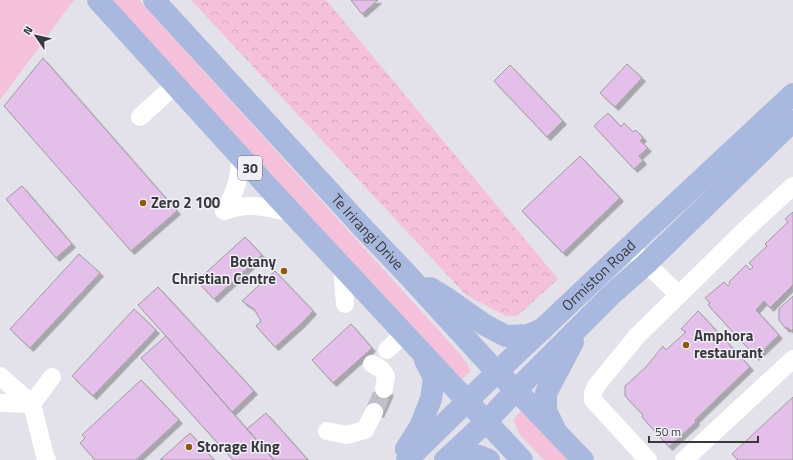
<svg xmlns="http://www.w3.org/2000/svg" width="793" height="460" font-family="'Titillium Web',sans-serif">
<style>
.green{fill:#f5c0d9}
.forest{fill:url(#forest-crowns)}
.building{fill:#e4bfea;stroke:#a09ba1;filter:url(#shadow)}
.lines{fill:none;stroke-linecap:round;stroke-linejoin:round}
.minor-tunnel{stroke:#c1bfc6;stroke-width:18;stroke-dasharray:18 9;stroke-linecap:butt}
.minor{stroke:#fff;stroke-width:18}
.major{stroke:#a9b8df;stroke-width:22}
.poi-dot{fill:#8f5b0b;stroke:#f0eff7;stroke-width:1.5}
.labels{text-anchor:middle;stroke-width:3;stroke-linejoin:round;paint-order:stroke}
.shield{fill:#f0eff7;stroke:#706f74;stroke-width:1}
.shield-label{font-size:14px;font-weight:bold;fill:#39383c}
.poi-label{font-size:15px;font-weight:bold;fill:#39383c;stroke:#f0eff7;text-anchor:start}
.street-label{font-size:15px;fill:#39383c;stroke:#f0eff7}
</style>
<defs>
<pattern id="forest-crowns" width="20" height="18" patternUnits="userSpaceOnUse"><rect width="20" height="18" fill="#f5c0d9"/><path d="M2 6a3 3 0 1 1 6 0M12 15a3 3 0 1 1 6 0" fill="none" stroke="#d3a6bb"/></pattern>
<filter id="shadow"><feDropShadow dx="3.5" dy="3.5" stdDeviation="0" flood-color="#0004"/></filter>
</defs>
<rect width="100%" height="100%" fill="#e3e1e9"/>
<path class="green" d="M0 0H74L0 100Z
M111 0H139L460 354 468 365 470 371 461 381 450 374Z
M522 410 576 460H544L520 435 513 420Z"/>
<path class="forest" d="M191 0H326L558 279 517 316H506L466 295Z"/>
<path class="building" d="M351 0H378L362 14Z
M43 58 177 211 131 251 4 106Z
M627 64 642 78 615 107 600 93Z
M510 65 563 121 547 137 494 81Z
M608 113 621 127 624 123 633 132 636 130 643 138 640 141 648 148 639 156 643 161 634 169 594 126Z
M580 156 620 198 563 253 522 211Z
M22 186 72 244 56 258 6 199Z
M793 212V285L770 308 764 301 756 310 779 335 756 357 708 305 710 303 705 298 724 282 728 286 730 284 729 282 746 265 750 270 753 267 749 263 767 246 765 244 788 222 785 219Z
M245 237 262 255 214 299 197 281Z
M79 254 100 273 30 348 10 329Z
M275 271 313 311 301 324 275 347 256 326 261 321 254 309 242 301Z
M158 287 254 391 232 412 166 336 138 305Z
M793 296V329L791 331 787 327 786 329 779 320V309Z
M134 309 156 330 93 396 72 376Z
M698 311 750 367 695 420 696 422 669 447 642 417 643 415 625 396V386L646 367 663 346 666 350 686 332 681 329Z
M351 324 372 348 333 383 312 360Z
M166 336 232 412 274 460H233L141 358Z
M141 380 179 420 136 460H95L80 443 85 438 82 435Z
M378 386 390 392 380 414 368 409Z
M793 397V460H738L732 454Z
M266 413 308 460H274L247 429Z
M190 433 214 460H160Z"/>
<g class="lines">
<path class="minor-tunnel" d="M374 412 384 389"/>
<path class="minor" d="M140 117 175 85
M224 211C250 202 266 207 292 213
M224 211C236 192 239 180 240 157
M629 247 679 295
M342 267 345 304
M387 350 404 334
M372 364 381 369 386 376 384 389
M0 376 32 404
M0 403 32 404
M32 404 45 456 47 460
M32 404 52 377
M327 431 346 435 365 430 374 412
M648 460 593 400V393L596 386 637 336 746 229 793 186
M684 460 793 359"/>
<g class="major">
<path d="M98 0 278 198 522 460"/>
<path id="s1" d="M154 0 364 229 406 273 492 367 516 390 583 460"/>
<path d="M430 288 448 299 485 325 506 336 528 335 543 329"/>
<path d="M554 427 546 411V393L573 342"/>
<path d="M406 449 420 427 431 399 434 378 425 360"/>
<path id="s2" d="M407 460 497 372 629 247 793 94"/>
<path d="M445 460 486 422 516 390 611 295 646 264 793 121"/>
<path d="M450 460 465 452 479 456 489 460"/>
</g>
</g>
<g class="poi-dot">
<circle cx="143" cy="203" r="4"/>
<circle cx="284" cy="271" r="4"/>
<circle cx="686" cy="345" r="4"/>
<circle cx="189" cy="447" r="4"/>
</g>
<g class="labels">
<rect class="shield" x="238" y="156" width="24" height="24" rx="3"/>
<g class="shield-label">
<text x="250" y="173">30</text>
</g>
<g class="poi-label">
<text x="151" y="208">Zero 2 100</text>
<text x="276" y="267" text-anchor="end">Botany<tspan x="276" dy="17">Christian Centre</tspan></text>
<text x="694" y="341">Amphora<tspan x="694" dy="17">restaurant</tspan></text>
<text x="197" y="452">Storage King</text>
</g>
<g class="street-label">
<text dy="5" stroke="none"><textPath href="#s1" startOffset="315">Te Irirangi Drive</textPath></text>
<text dy="5" stroke="none"><textPath href="#s2" startOffset="266">Ormiston Road</textPath></text>
</g>
</g>
<g transform="translate(36 36) rotate(304)" stroke="#f0eff7" stroke-width="3" paint-order="stroke">
<path d="M0-3L7 15L0 10L-7 15Z" fill="#39383c"/>
<text y="-6" font-size="11" font-weight="bold" text-anchor="middle" fill="#39383c">N</text>
</g>
<path d="M649 436v6h109v-6" fill="none" stroke="#39383c" stroke-width="2"/>
<text x="655" y="436" font-size="12" fill="#39383c" stroke="#f0eff7" stroke-width="3" paint-order="stroke">50 m</text>
</svg>
